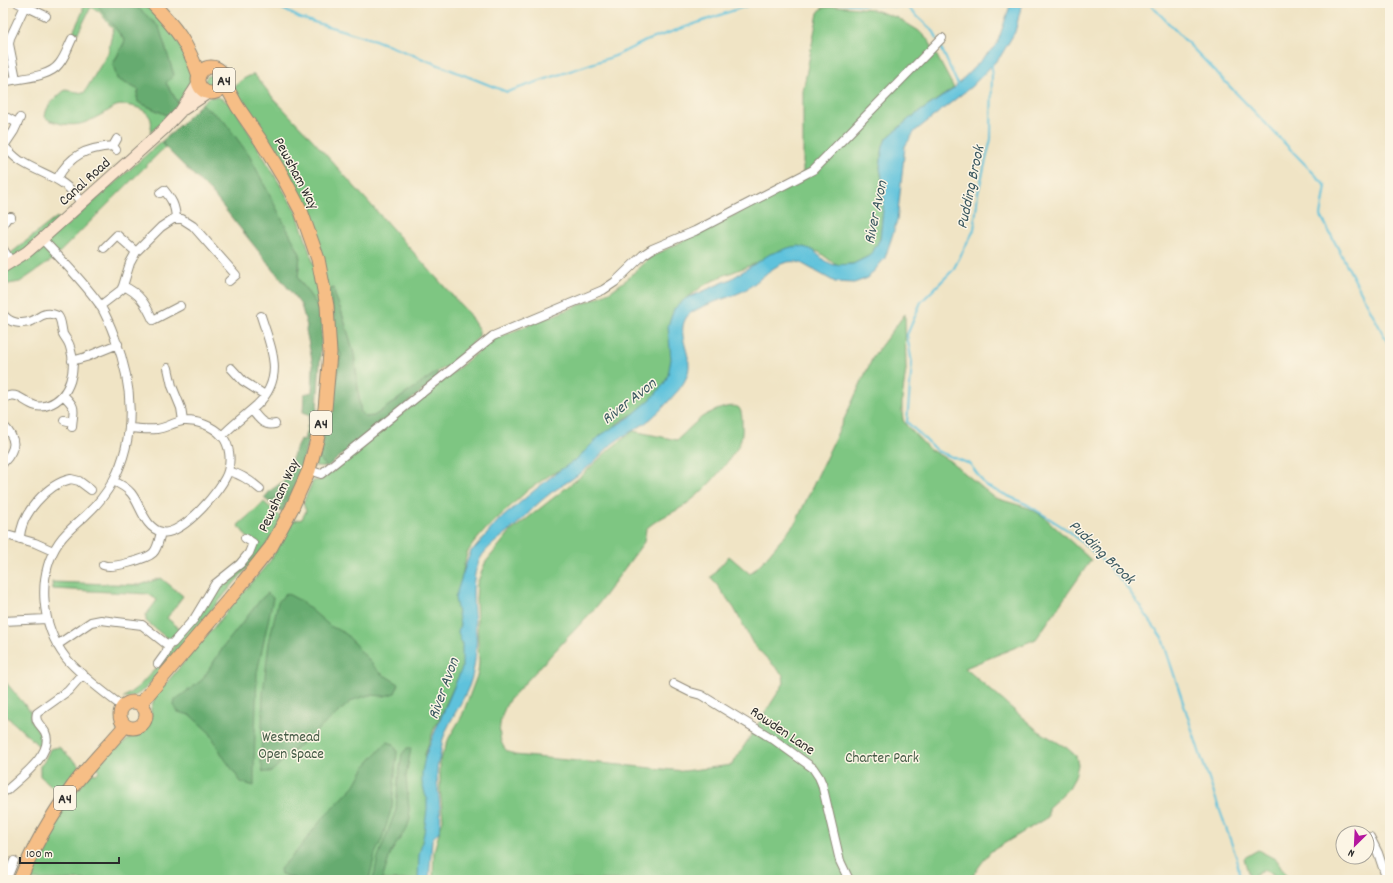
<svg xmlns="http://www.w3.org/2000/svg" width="1393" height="883" font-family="Dekko,sans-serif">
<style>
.green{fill:#7ec682;stroke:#547856}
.forest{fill:#66ab70;stroke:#486b4e}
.water{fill:#5ec2dc;stroke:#447684}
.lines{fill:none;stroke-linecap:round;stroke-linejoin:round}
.stream{stroke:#5ec2dc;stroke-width:2}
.street-casing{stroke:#8e8878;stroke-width:10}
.secondary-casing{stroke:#8e8878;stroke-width:13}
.primary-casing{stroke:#8e8878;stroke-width:15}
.street{stroke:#fff;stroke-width:8}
.secondary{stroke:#fbe5cf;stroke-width:11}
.primary{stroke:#f6be86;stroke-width:13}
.labels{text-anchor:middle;stroke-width:3;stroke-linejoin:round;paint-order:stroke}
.shield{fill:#fcf5e5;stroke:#6a6863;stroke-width:1}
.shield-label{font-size:14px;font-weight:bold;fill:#2b2b2b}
.street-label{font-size:15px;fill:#2b2b2b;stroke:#fcf5e5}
.park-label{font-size:15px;fill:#445a45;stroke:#fcf5e5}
.water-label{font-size:16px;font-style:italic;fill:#3a5860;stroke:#fcf5e5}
</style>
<rect width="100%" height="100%" fill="#fcf5e5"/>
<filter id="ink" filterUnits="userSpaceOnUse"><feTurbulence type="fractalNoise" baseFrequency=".025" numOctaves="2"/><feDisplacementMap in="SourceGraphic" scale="8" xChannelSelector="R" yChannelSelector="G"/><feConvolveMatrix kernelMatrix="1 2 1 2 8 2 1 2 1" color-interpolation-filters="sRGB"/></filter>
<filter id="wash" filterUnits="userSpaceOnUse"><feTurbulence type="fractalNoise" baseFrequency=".012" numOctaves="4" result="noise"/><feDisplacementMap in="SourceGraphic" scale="16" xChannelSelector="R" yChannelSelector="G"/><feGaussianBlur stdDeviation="0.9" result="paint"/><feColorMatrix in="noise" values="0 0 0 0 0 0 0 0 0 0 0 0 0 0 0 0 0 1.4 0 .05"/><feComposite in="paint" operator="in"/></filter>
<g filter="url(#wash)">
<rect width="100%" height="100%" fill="#f0e4c5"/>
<path class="green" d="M83 3H96L125 41 113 64 139 90 137 96 138 102 169 116 150 133C151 129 152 124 151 120 148 108 127 103 116 106 113 107 109 111 106 112 89 121 82 127 62 124 56 122 50 122 45 117 46 104 56 98 65 90L84 93 108 53 113 29 99 11 91 7 78 33 73 32 83 11Z
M133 3H146L174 32 195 80 180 106 166 83Z
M836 6 871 9 898 18 919 31 929 41 954 88 909 119 886 139 883 146 880 168 883 184 884 200 880 239 871 255 853 264 836 265 819 252 800 248 769 258 720 277 703 286 683 301 671 386 655 404 631 415 618 423 584 458 550 475 528 490 485 530 473 544 467 553 463 571 462 595 465 655 462 669 441 715 434 729 425 754V761L430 814 422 880H25L53 822 89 775 92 773 96 774 99 771 97 768 99 763 144 726 151 717V708L156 695 270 561 293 521 302 519 306 511 303 503 313 481 321 480 494 339 592 300 611 291 626 280 649 258 803 180V91L818 13 822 8Z
M254 74 274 99 310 137 468 313 479 330V337L448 366 437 372 374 416 366 417 361 413 360 407 354 353 341 310 334 295V288L335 344 341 354 332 404 327 467 315 466 333 357 312 233 233 91C238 81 244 78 254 74Z
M205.5 80a4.5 4.5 0 1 1 9 0a4.5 4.5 0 1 1-9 0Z
M209 97C221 96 227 101 235 109L297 213 318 277 323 314 298 278 300 254 201 104Z
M162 141 165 147 52 260 20 282 3 285V257L11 253 57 217 66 226Z
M905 314 906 370 902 399V412L903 420 907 426 929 449 950 461 995 498 1029 508 1043 516 1091 560 1036 639 965 668 1037 730 1067 748 1076 756 1078 765 1075 777 1069 788 1048 808V817L990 852 969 880H433L434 851 443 819 440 789V760L449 738 462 716 478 673 479 662 476 600 477 584 485 563 510 532 580 477 610 449 633 431 677 440C685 433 693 424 702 417 708 413 732 402 739 408 742 412 742 418 742 423 743 435 741 444 733 454 719 474 703 493 682 507 671 514 656 519 646 529L644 542 597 606 509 700C501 714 494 736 506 750 508 752 512 753 514 755L684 771 732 765 784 683 783 675 753 644 734 608 711 577 729 556 750 574 765 559 796 522 874 355Z
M286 492 287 493 282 507 279 511 269 502Z
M264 502 282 518 268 543 145 689C137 695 133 698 123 698L139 686 159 665 175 645 146 621V615L157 600 148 594 53 589 52 582 140 585 161 578 183 596 167 618 185 633 215 589 255 548 238 525Z
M3 679 31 712C27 722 35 724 39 732 42 737 41 743 41 748L3 713Z
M59 747 80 766 59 792 40 776V766L44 762 50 749Z
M1258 850 1277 860 1289 880H1274L1273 874 1265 870 1254 875 1255 880H1250L1244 858Z"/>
<path class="forest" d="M96 3H133L159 27 174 75 166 83 180 106 169 116 138 102 137 96 139 90 117 79 113 64 125 41Z
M201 104 224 121 249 155 300 254 298 278 323 314 317 409 297 483 283 513 279 511 282 507 287 493 286 492 269 502 264 498 271 490 291 476 289 472 291 470 289 466 300 439 304 440 310 415 303 412 304 394 312 392 313 365 306 330 307 326 301 305 284 283 212 193 165 147 162 141 173 132Z
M334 288 335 295 341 310 354 353 360 407 361 413 366 417 374 416 437 372 440 377 327 467 319 458 332 404 341 354 335 344 330 289Z
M268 593 273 598 257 673 254 766V786L241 782 222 755 210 733 190 715 178 712 174 706 175 700 202 680 224 646 261 599Z
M286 593 301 601 330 626 346 634 379 672 399 684 395 693 385 696 369 695 353 700 294 750 271 772H263L261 762 263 694 269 642 278 602Z
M387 742 394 744 397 752 392 807 382 839 375 854 369 880H299L281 874 280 869 297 851 322 819 355 785 366 765Z
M407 748H411L406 777 410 819 407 828 391 852 382 880H373L378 857 396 810 398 779 402 754Z"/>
<path class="water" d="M1011 3H1022L1015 32 1000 57 972 86 915 131 905 146 897 221 885 258 868 278 854 283 835 282 801 263C778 255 761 282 743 291 730 298 692 307 686 318 677 333 689 350 689 366 689 377 681 388 674 395 665 406 655 416 644 424 633 431 622 436 612 444 602 453 593 464 582 472 569 482 554 489 542 500 532 508 525 518 515 526 505 535 486 547 480 559 469 582 474 609 476 633 477 644 476 656 474 667 471 694 451 714 443 739 442 743 442 746 441 750 440 758 437 764 437 772 437 791 442 810 440 828 439 834 434 835 432 840L429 880H418L419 855 424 833 427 809V800L422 783V772L425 757 431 741 462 668V644L458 632 460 624 455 598 465 567 471 551 476 547 497 522 536 489 556 473 578 458 601 435 630 417 652 398 664 384 668 375 671 359 668 326 674 309 685 299 731 279 770 254 791 247 799 246 807 248 814 251 825 261 834 265 853 264 871 255 880 239 884 200 883 184 880 168 883 146 886 139 909 119 952 90 997 44Z"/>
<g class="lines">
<path class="stream" d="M271 3 300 18 375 40 507 92 615 56 648 40 755 3
M785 3 803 5 823 3
M837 3 907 7 934 32 937 39
M1149 3 1326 186 1321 216 1390 347
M939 43 958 85
M992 65 991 139 978 193 974 230 953 270 921 302 907 335 912 363 907 422 937 451 970 464 986 486 1028 505 1069 531 1098 556 1123 582 1162 638 1200 754 1237 859 1240 880"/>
</g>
</g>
<g filter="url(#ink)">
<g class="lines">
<g class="street-casing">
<path id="street" d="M25 6 46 16
M16 79 9 44 10 38 25 6 18 3
M3 82C19 78 49 78 59 64 65 57 68 47 72 39
M8 118 17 123
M3 145C9 151 15 158 22 162 45 176 66 178 81 203
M4 146 14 131 20 118
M113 146 117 139
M57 179C70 155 86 148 113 146L116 150
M160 193 164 190C172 200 175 205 176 218
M3 224 8 217H11
M42 239C62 260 83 281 100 305 106 315 111 327 115 338 133 384 137 436 113 481 106 494 96 506 85 516 76 524 66 532 59 542 36 576 41 626 66 658 79 674 106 694 123 707
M104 248 117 235 136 252
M3 249 12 263
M123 286C140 293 146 305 153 320L180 306
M100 306 121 290 123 286 130 263 136 252 161 227 173 219H182L193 226 236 275 229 281
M3 314C9 323 21 325 32 321 37 319 40 315 46 314 51 313 54 314 58 316 62 321 61 327 63 334 65 338 69 342 70 347 77 368 71 397 48 405 28 413 20 386 3 399
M72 361 86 357 118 344
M168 368 172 386 181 408 183 421
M231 368 243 381 265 395
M63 395C78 409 73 409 72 427
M252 410C258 418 264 427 275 424
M64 420 72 422
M3 425C17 439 17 448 3 463
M222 436C232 425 245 416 257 405 286 377 271 348 261 316
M309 470 321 474 493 336 603 290 615 282 643 255 652 249 695 231 813 170 942 38
M228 471C240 474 251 481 260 489
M113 481C120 484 126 487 131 493 141 505 144 528 162 532 181 537 224 488 228 471 231 460 230 445 222 436 213 426 197 420 183 421 174 422 166 428 157 429 148 430 139 429 130 428
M3 534 35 543 53 551
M20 539C20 515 47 484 71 479L79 481 91 490
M103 565C111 569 147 559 153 553 158 548 159 539 161 532
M3 621 47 619
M57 645 91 622 101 620 142 625 165 643 169 644 173 643 194 619 215 584 240 564 249 553 253 543 245 538
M158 664 166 653 169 644
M674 684 690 692 701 695 773 739 813 768 819 777 822 784 840 861 849 880
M3 792 7 790C20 778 55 753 45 732 42 726 34 722 37 713L68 691 83 674
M1370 837 1378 853 1387 880
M3 877 7 878 14 861"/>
</g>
<g class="secondary-casing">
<path id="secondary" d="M184 109 208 93
M3 267 27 252 42 239 163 130 180 112 198 84"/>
</g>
<g class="primary-casing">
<path id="primary" d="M152 3C175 27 188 43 199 76
M198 80a13 13 0 1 1 26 0a13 13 0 1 1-26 0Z
M120 715a13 13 0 1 1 26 0a13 13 0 1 1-26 0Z
M140 704 240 586 271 547 292 508 309 470 325 409 330 353 327 306 318 259 301 211 283 177 261 141 237 106 224 82
M20 880C33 847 52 815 73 786 89 765 108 746 125 726"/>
</g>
<use href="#street" class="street"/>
<use href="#secondary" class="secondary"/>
<use href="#primary" class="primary"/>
</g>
</g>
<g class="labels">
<g class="shield">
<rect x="213" y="68" width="22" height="24" rx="3"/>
<rect x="310" y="411" width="22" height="24" rx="3"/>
<rect x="54" y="786" width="22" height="24" rx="3"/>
</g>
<g class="shield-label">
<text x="224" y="85">A4</text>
<text x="321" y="428">A4</text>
<text x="65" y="803">A4</text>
</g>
<g class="street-label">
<text transform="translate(297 173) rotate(62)" y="5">Pewsham Way</text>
<text transform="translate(84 181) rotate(-42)" y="5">Canal Road</text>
<text transform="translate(278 495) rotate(-65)" y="5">Pewsham Way</text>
<text transform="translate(783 730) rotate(34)" y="5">Rowden Lane</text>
</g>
<g class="park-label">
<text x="291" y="741">Westmead<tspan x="291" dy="17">Open Space</tspan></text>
<text x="882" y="762">Charter Park</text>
</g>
<g class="water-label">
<text transform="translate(969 187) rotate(-78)" y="6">Pudding Brook</text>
<text transform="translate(874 212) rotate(-78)" y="6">River Avon</text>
<text transform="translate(628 400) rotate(-38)" y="6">River Avon</text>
<text transform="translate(1103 551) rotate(44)" y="6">Pudding Brook</text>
<text transform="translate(442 688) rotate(-70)" y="6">River Avon</text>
</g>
</g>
<rect width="1393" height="883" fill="none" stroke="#fcf5e5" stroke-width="16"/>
<g transform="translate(1355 845) rotate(204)"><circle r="19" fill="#fcf5e5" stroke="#a8a49b"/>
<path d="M0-3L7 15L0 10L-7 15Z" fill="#b5179e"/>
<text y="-6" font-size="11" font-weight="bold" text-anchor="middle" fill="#2b2b2b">N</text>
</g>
<path d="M20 857v6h99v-6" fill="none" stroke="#2b2b2b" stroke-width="2"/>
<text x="26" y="857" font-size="12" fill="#2b2b2b" stroke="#fcf5e5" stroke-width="3" paint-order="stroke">100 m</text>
</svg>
